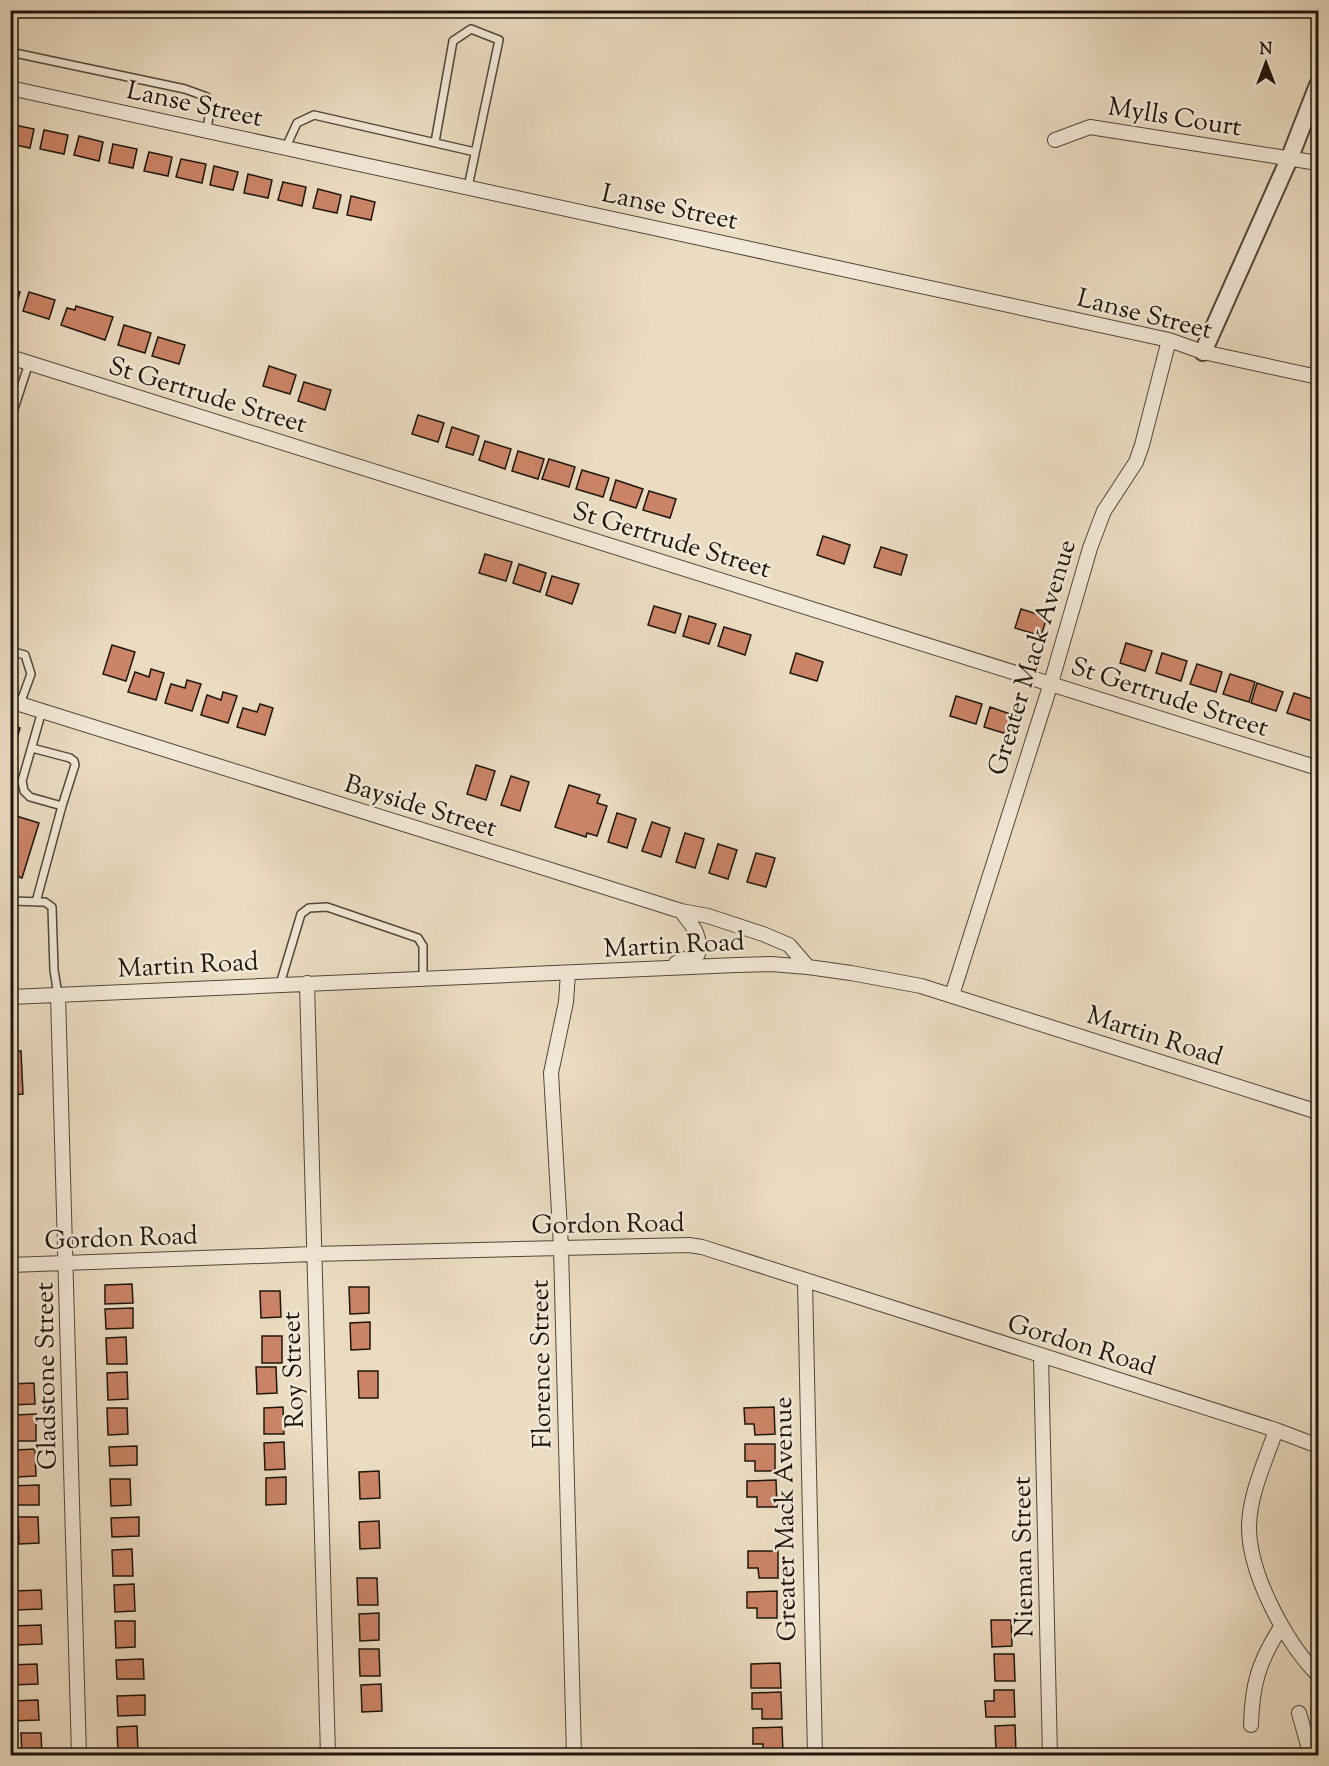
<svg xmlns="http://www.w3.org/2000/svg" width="1329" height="1766" font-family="'Sorts Mill Goudy',serif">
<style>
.building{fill:#cb8467;stroke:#1e150c;stroke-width:1.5}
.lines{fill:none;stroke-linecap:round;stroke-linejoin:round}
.service-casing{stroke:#514739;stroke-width:10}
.minor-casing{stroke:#514739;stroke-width:16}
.tertiary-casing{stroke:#514739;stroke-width:20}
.service{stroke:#f2e8d7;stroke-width:7}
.minor{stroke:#f2e8d7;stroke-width:14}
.tertiary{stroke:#f2e8d7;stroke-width:16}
.labels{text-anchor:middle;stroke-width:5;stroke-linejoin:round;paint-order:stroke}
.street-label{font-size:26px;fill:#1e150c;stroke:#f2e8d7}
</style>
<rect width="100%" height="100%" fill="#ebdcc1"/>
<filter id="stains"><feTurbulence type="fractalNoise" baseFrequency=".00333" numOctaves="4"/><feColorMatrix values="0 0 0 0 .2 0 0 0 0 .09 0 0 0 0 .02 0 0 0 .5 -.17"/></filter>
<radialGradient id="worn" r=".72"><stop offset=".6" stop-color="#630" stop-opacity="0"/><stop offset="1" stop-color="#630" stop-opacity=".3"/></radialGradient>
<path class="building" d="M10 124 34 129 30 148 10 144Z
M44 130 68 135 64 154 40 149Z
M79 136 103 142 99 161 74 155Z
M113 144 137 149 133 168 109 163Z
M149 152 172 157 168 176 144 171Z
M181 159 206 164 202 183 176 177Z
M214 166 238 172 233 190 210 185Z
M248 174 272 180 268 198 244 193Z
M283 182 306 187 302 206 278 200Z
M318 189 341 195 337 213 313 208Z
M351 196 375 202 371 220 347 215Z
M10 289 20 292 15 309 10 308Z
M29 292 55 300 49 319 23 311Z
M76 306 113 317 105 340 61 325 67 308 75 310Z
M124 325 151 333 145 353 118 345Z
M158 337 185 345 179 364 152 356Z
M269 366 296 375 290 394 263 386Z
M304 382 331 390 325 410 298 401Z
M418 415 444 423 438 442 412 434Z
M452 427 479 436 473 455 446 447Z
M485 441 511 449 505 469 479 460Z
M518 451 544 459 538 479 512 471Z
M549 459 575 467 569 487 542 479Z
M582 470 609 478 603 497 576 489Z
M616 480 643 489 636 508 610 500Z
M649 491 676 499 670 518 643 510Z
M823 536 850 545 844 564 817 555Z
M881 547 907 555 901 575 874 567Z
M485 554 512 562 506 581 479 573Z
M519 564 546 573 540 592 513 583Z
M552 576 579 584 572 604 546 595Z
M654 606 681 614 675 633 648 625Z
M1021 609 1047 617 1041 636 1015 628Z
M689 616 716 624 709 644 683 636Z
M724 627 751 635 745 655 718 646Z
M1126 643 1152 651 1145 671 1120 663Z
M112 645 135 652 126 681 103 674Z
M796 653 823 662 817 681 790 673Z
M1162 653 1187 661 1181 681 1156 673Z
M1197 664 1222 672 1216 692 1190 684Z
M151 669 164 673 156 700 128 692 135 672 149 677Z
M1230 674 1255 682 1249 702 1223 694Z
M187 680 201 684 192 711 165 703 171 684 185 688Z
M1257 683 1283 692 1276 711 1251 703Z
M223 692 237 696 228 723 201 715 207 695 221 700Z
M1294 693 1318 701 1312 721 1287 713Z
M956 696 982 704 976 724 950 716Z
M260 704 273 708 265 735 237 727 243 708 257 712Z
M990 707 1016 716 1010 735 984 727Z
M10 725 20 728 10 761Z
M476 765 495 771 486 800 467 794Z
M511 776 529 782 520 811 501 805Z
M569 785 600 795 597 803 607 806 597 836 587 833 586 837 555 827Z
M617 813 636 819 627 848 608 842Z
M10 814 39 823 22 878 10 874Z
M652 822 670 828 661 857 642 851Z
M685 833 704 839 695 868 676 862Z
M718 844 737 850 728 879 709 873Z
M756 853 775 858 766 887 747 882Z
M10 1051H21L23 1094 10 1095Z
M132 1284 133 1303 105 1304V1285Z
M349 1287H369V1313L350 1314Z
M260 1291H280L281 1317 261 1318Z
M133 1308V1328L106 1329 105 1309Z
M370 1322V1349L351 1350 350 1323Z
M262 1336H282V1363H262Z
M126 1337 127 1364H107L106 1338Z
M256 1367H276L277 1393 257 1394Z
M358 1371H378V1398H359Z
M127 1372 128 1399 108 1400 107 1373Z
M34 1383 35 1404 10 1405V1384Z
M283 1407 284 1434H264V1408Z
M774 1407 775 1434 755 1435 754 1424H745L744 1408Z
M107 1408H127L128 1434 108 1435Z
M36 1414V1441H16V1415Z
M284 1442 285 1469 265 1470 264 1443Z
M745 1444H775V1471H755V1461H745Z
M137 1446V1465L110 1466 109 1447Z
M35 1449 36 1476 16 1477V1450Z
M379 1471 380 1498 360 1499 359 1472Z
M286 1477V1504L266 1505V1478Z
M110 1479H130L131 1505 111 1506Z
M776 1480 777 1507H757V1497H747V1481Z
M39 1485V1505H12L11 1486Z
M18 1517H38L39 1543 19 1544Z
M139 1517V1536L112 1537 111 1518Z
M379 1521 380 1548 360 1549 359 1522Z
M132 1549 133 1576H113L112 1550Z
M748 1551H778V1578H759L758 1568H748Z
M357 1578H377L378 1605H358Z
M134 1584 135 1611 115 1612 114 1585Z
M41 1590 42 1609 15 1610 14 1591Z
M777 1591V1618H757V1608H747V1592Z
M379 1613V1640L360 1641 359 1614Z
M991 1620H1011L1012 1646 992 1647Z
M115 1621H135V1647L116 1648Z
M41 1625 42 1644 15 1645 14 1626Z
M359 1649H379L380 1676H360Z
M994 1654H1014L1015 1681H995Z
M143 1659 144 1679H117L116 1660Z
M780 1663 781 1688H751V1664Z
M37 1664 38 1684 11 1685 10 1665Z
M381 1684 382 1711 362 1712 361 1685Z
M994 1690H1014L1015 1717H986L985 1701H994Z
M781 1692 782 1719H762V1709H752V1693Z
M145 1695V1715L118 1716 117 1696Z
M38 1700 39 1720 11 1721V1701Z
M1015 1725 1016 1752 996 1753 995 1726Z
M137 1726 138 1753 118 1754 117 1727Z
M782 1727 783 1754 763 1755V1744H753V1728Z
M21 1733H41L42 1756H22Z"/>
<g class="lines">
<g class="service-casing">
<path id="service" d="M10 52 185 89 207 97 210 109 207 130
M435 142 453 41 471 29 499 40 468 187
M286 147 297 123 314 115 475 152
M10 421 29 363
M10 651 25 655 31 674 20 704
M32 748 70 758 74 761 75 765 62 806 30 797 24 791 22 781 42 711
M10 901 45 902 52 907 54 970 58 995
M36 902 62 806
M280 984 301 914 309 908 327 907 418 938 423 946V979"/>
</g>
<g class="minor-casing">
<path id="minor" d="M10 88 1169 340 1203 352 1318 377
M1055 140 1090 127 1318 163
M10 357 1318 768
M10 701 573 877 681 911 708 916 763 934 789 945 808 967
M676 963 698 954C701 933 693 927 681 911
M568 973 566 1002 551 1073 561 1247 574 1756
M307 983 328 1756
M58 995 79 1756
M952 995 1051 683 1090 548 1104 511 1136 462 1142 445 1169 340
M10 997 736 965 771 964 808 967 851 973 921 986 1318 1112
M10 1265 313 1254 689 1245 702 1247 1276 1430 1318 1446
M805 1281 815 1756
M1041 1356 1050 1756
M1276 1430C1266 1460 1249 1495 1249 1527 1249 1574 1286 1643 1318 1675
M1299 1713 1308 1745V1756
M1251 1725C1252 1684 1259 1661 1281 1627"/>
</g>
<g class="tertiary-casing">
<path id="tertiary" d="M1203 352 1290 157 1318 85"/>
</g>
<use href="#service" class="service"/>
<use href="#minor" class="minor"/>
<use href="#tertiary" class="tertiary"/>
</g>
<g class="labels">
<g class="street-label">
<text transform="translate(195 103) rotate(12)" y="9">Lanse Street</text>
<text transform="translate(1175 116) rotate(9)" y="9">Mylls Court</text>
<text transform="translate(670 206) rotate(12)" y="9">Lanse Street</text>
<text transform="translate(1145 313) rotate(14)" y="9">Lanse Street</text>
<text transform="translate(208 394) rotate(17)" y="9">St Gertrude Street</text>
<text transform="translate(672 539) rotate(17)" y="9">St Gertrude Street</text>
<text transform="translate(1031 657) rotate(-73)" y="9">Greater Mack Avenue</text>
<text transform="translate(1170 696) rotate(18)" y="9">St Gertrude Street</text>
<text transform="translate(421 805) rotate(17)" y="9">Bayside Street</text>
<text transform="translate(674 944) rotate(-3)" y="9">Martin Road</text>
<text transform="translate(188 964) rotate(-3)" y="9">Martin Road</text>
<text transform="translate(1155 1035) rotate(18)" y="9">Martin Road</text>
<text transform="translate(608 1223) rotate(-1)" y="9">Gordon Road</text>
<text transform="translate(121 1237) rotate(-2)" y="9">Gordon Road</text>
<text transform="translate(1082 1344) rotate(17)" y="9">Gordon Road</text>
<text transform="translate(540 1364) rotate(-91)" y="9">Florence Street</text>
<text transform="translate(292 1370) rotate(-92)" y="9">Roy Street</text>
<text transform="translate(45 1376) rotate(-91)" y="9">Gladstone Street</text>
<text transform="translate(784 1519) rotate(-91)" y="9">Greater Mack Avenue</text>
<text transform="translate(1022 1557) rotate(-91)" y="9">Nieman Street</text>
</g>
</g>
<rect width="1329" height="1766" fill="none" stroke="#ebdcc1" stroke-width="36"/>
<rect x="12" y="12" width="1305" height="1742" fill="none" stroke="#1e150c" stroke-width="3"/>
<rect x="18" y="18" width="1293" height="1730" fill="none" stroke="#1e150c" stroke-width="1.5"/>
<g transform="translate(1266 63)" stroke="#f2e8d7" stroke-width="4.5" paint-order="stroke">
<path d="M0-4.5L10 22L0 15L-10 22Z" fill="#1e150c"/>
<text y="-9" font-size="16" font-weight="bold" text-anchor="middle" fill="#1e150c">N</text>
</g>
<rect width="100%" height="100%" filter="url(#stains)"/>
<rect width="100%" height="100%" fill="url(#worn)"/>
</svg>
